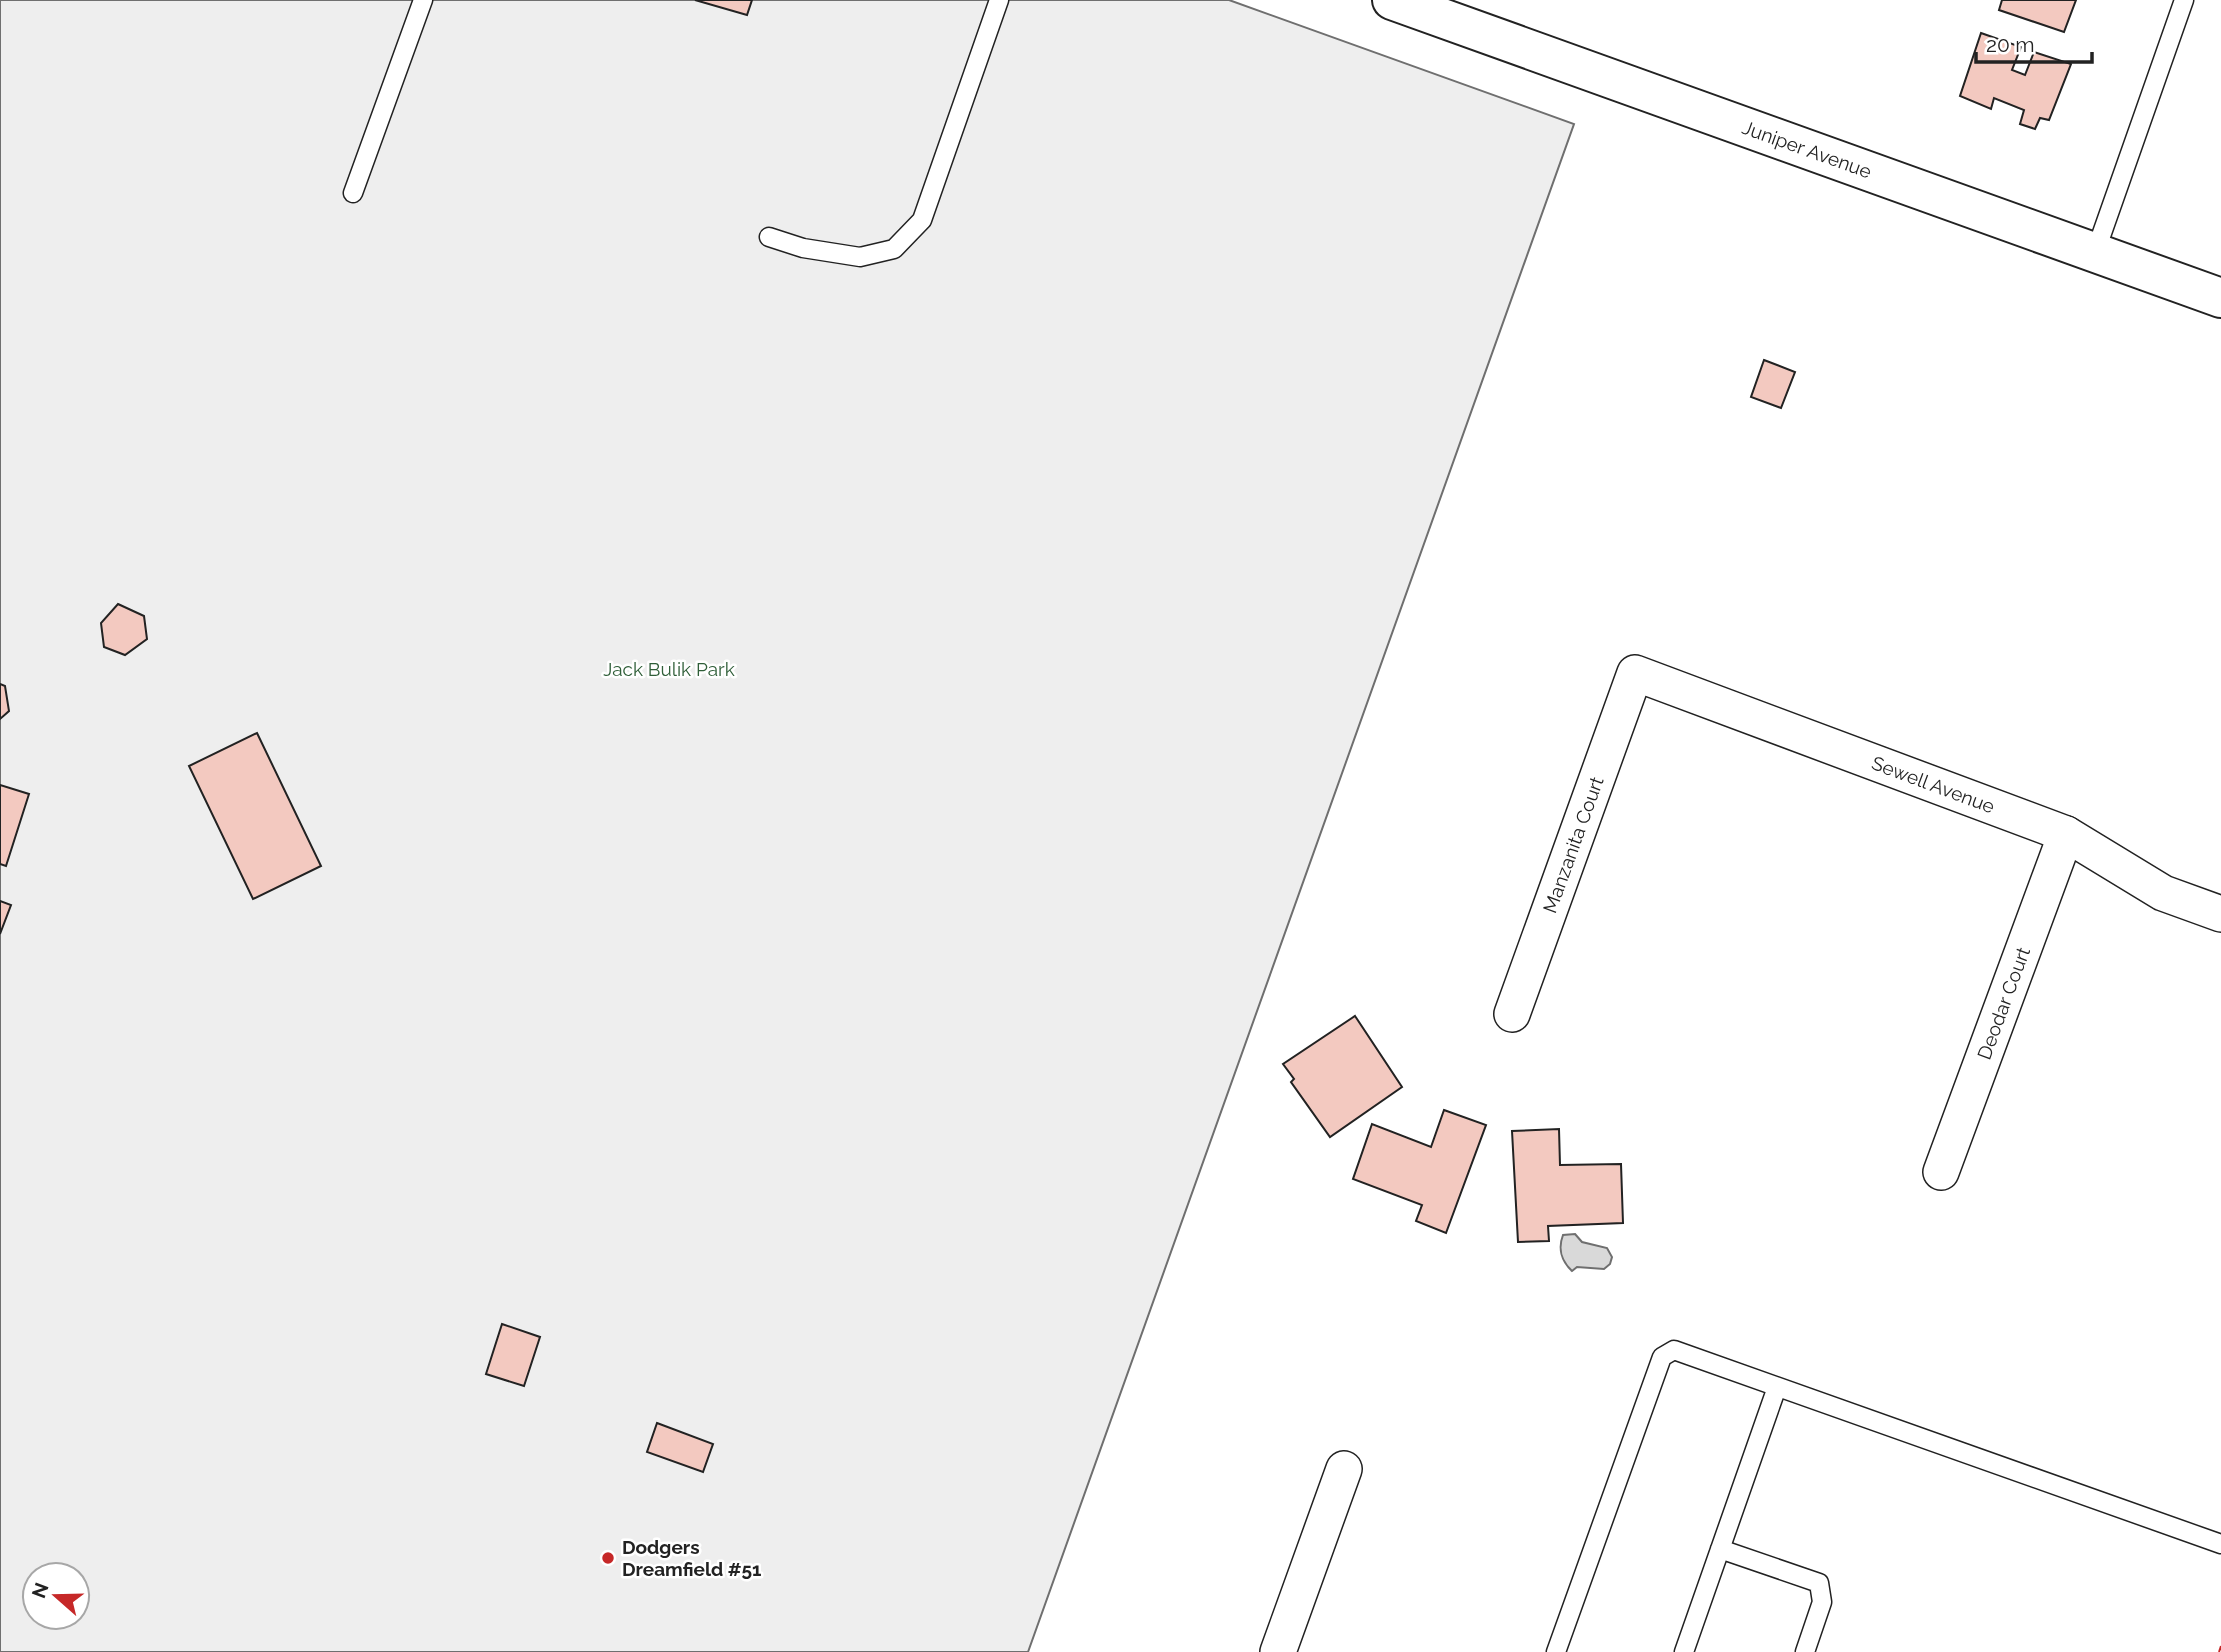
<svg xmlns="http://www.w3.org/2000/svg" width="2221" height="1652" font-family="Raleway,sans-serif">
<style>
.green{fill:#eee;stroke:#6f6f6f;stroke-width:2;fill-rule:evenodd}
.water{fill:#d9d9d9;stroke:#6f6f6f;stroke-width:2}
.building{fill:#f3c9c0;stroke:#222;stroke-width:2}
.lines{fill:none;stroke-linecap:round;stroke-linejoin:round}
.service-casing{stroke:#222;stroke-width:21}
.minor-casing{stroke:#222;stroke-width:38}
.tertiary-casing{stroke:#222;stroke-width:42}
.service{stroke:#fff;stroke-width:18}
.minor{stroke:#fff;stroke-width:35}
.tertiary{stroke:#fff;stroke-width:38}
.power{stroke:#c62828;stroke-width:2;stroke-dasharray:24 5 3.5 5;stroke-linecap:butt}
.poi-dot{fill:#c62828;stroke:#fff;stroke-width:2.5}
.labels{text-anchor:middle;stroke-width:5;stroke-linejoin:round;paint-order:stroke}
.street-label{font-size:19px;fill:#222;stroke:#fff}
.park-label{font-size:19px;fill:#2f5e38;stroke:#fff}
.poi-label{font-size:19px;font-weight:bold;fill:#222;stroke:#fff;text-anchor:start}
</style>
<rect width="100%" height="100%" fill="#fff"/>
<path class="green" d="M0 0H1229L1574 124 1028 1652H0ZM35 1575H77V1617H35Z"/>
<path class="water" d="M1575 1234 1582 1242 1607 1248 1612 1257 1610 1264 1604 1269 1577 1267 1572 1271C1561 1261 1558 1248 1563 1235Z"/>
<path class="building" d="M695 0H752L747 15Z
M2002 0H2076L2064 32 1999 10Z
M1981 33 2021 47 2012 70 2025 75 2034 52 2071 64 2049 120 2040 118 2035 129 2020 124 2024 110 1994 98 1991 109 1960 96Z
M1764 360 1795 372 1781 408 1751 397Z
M118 604 144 616 147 639 125 655 104 647 101 623Z
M0 684 5 686 9 711 0 719Z
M257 733 321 866 253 899 189 766Z
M0 785 29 794 6 866 0 864Z
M0 901 11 905 0 934Z
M1355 1016 1402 1087 1330 1137 1291 1082 1294 1079 1283 1064Z
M1444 1110 1486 1125 1446 1233 1416 1221 1422 1205 1353 1179 1372 1124 1431 1147Z
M1559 1129 1560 1165 1621 1164 1623 1223 1548 1226 1549 1241 1518 1242 1512 1131Z
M502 1324 540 1337 524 1386 486 1374Z
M657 1423 713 1444 703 1472 647 1452Z"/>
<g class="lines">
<g class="service-casing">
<path id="service" d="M353 193 423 0
M769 237 803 248 860 257 894 249 922 220 999 0
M2095 253 2184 0
M1720 1549 1819 1583 1822 1602 1805 1652
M1556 1652 1662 1357 1674 1350 2221 1544
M1684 1652 1777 1387"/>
</g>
<g class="minor-casing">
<g id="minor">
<path id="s1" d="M1512 1014 1635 673 2066 834 2163 893 2221 914"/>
<path id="s2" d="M1941 1172 2066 834"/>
<path d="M1278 1652 1344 1469"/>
</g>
</g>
<g class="tertiary-casing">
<g id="tertiary">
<path id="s3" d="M1392 0 2221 298"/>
</g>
</g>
<use href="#service" class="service"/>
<use href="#minor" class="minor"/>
<use href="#tertiary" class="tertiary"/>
<path class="power" d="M2219 1652 2221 1646"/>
</g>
<circle class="poi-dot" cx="608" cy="1558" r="7"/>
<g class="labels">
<g class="street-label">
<text dy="7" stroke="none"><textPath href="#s3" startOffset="441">Juniper Avenue</textPath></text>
<text dy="7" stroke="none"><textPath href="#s1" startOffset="681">Sewell Avenue</textPath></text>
<text dy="7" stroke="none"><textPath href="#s1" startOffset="180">Manzanita Court</textPath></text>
<text dy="7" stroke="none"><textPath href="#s2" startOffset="180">Deodar Court</textPath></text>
</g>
<g class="park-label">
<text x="669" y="676">Jack Bulik Park</text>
</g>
<g class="poi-label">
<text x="622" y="1554">Dodgers<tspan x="622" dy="22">Dreamfield #51</tspan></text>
</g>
</g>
<g transform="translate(56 1596) rotate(290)"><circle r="33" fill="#ffffff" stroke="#a7a7a7" stroke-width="2"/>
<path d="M0-5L12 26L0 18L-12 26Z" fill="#c62828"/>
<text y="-10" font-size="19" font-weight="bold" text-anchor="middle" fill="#222222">N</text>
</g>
<path d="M1976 52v10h116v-10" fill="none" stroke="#222222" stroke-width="3.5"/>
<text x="1986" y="52" font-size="21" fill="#222222" stroke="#ffffff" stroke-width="5" paint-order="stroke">20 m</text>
</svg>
